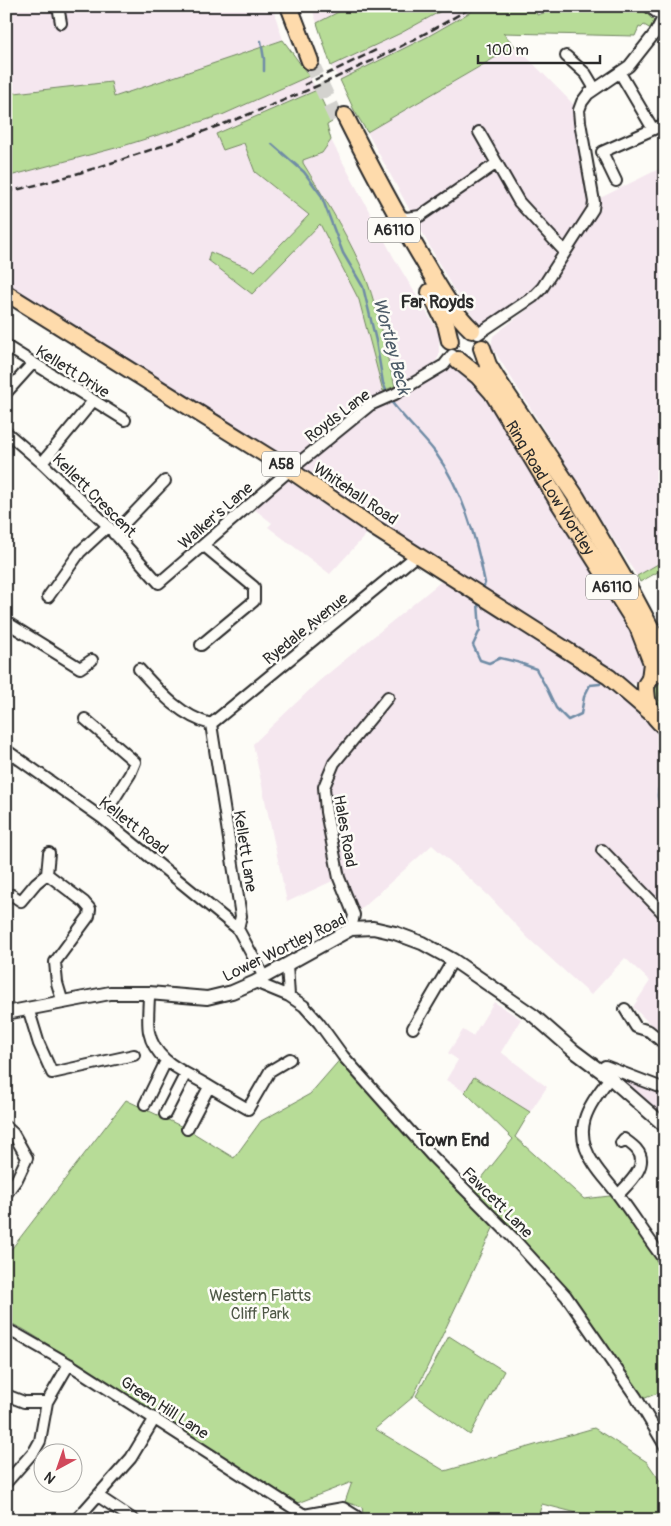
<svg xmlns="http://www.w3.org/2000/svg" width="671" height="1526" font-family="Pangolin,sans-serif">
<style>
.built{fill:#f5e7ef}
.green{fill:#b7dc97;stroke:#718461}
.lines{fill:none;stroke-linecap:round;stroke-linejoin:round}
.stream{stroke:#6f8ca6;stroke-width:2.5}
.trunk-tunnel{stroke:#d3d2ce;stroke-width:16;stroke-dasharray:16 8;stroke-linecap:butt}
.minor-casing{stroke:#2b2b2b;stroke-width:14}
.tertiary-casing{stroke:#2b2b2b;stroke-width:16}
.primary-casing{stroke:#2b2b2b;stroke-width:19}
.trunk-casing{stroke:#2b2b2b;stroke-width:20}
.minor{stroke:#fdfcf7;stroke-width:10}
.tertiary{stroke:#fdfcf7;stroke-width:12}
.primary{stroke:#fedbac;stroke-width:15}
.trunk{stroke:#fedbac;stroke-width:16}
.rail{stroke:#2b2b2b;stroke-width:2.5;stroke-dasharray:8 4;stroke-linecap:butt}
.labels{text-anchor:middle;stroke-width:5;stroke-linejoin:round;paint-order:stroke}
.shield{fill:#fdfcf7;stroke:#6a6a68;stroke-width:1}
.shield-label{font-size:15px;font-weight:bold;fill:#2b2b2b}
.street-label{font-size:16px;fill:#2b2b2b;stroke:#fdfcf7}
.park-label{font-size:16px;fill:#4e5746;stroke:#fdfcf7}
.neighbourhood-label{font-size:18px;font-weight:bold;fill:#2b2b2b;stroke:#fdfcf7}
.water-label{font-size:18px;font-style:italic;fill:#4d5c68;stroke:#fdfcf7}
</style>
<rect width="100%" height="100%" fill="#fdfcf7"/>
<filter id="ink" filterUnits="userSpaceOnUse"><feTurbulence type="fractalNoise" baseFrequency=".02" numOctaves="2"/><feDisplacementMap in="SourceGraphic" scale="10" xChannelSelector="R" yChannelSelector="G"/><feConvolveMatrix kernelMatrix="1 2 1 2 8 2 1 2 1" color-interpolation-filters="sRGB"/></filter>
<g filter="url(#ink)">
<path class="built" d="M6 6H272L283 40 114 97 111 83 6 94Z
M311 6H350L317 23Z
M450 6H481L427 37 340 80 331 66 401 33Z
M516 46 579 110 594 201 665 166V560L637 576 491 346 493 336 541 299 545 291 601 209 594 202 556 254 534 288 523 297 480 326 452 287 367 132Z
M309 76 317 90 216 134 244 142 255 172 309 215 255 271 211 252 252 294 320 224 359 300 385 398 452 355 478 376 648 651 641 683 626 684 665 730V915L659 920 665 922V1039L633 1007 650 981 625 958 591 995 528 938 489 896 432 845 354 915 339 878 287 902 253 744 319 681 449 575 373 527 330 574 268 527 272 523 249 505 295 465 6 284V177L123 146 221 115Z
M331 140 394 258 439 333V356L434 364 395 386 387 356 376 307 361 265 303 163V160L322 153Z
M494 1002 521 1019 501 1052 547 1087 530 1112 475 1077 465 1092 446 1080 458 1060 448 1053 463 1030 473 1036Z
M605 1066 665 1089V1126Z"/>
<path class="green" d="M350 6H450L401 33 331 66 317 23Z
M481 6H534L537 15 567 6H636L647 12V14L654 21 651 29 644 25 641 28 639 27 635 36 503 33 515 46 367 132 354 110 340 80 427 37Z
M283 40 309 76 222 115 123 146 6 177V94L111 82 114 97Z
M317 90 332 122 327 125 331 140 322 153 303 160V163C323 196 344 229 360 264 378 302 383 346 395 386L383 391 359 300 320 224 252 294 208 260 210 252 255 271 309 215 255 172 244 143 223 150 216 134Z
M665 560V568L640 582 637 576Z
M665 682V687C660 690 659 695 659 700L665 704V716C655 705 646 689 665 682Z
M343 1056 469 1194 513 1139 465 1092 474 1077 530 1112 515 1137 584 1199 618 1195 665 1261V1390L643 1399 566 1296 496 1222 413 1397 375 1429 445 1471 594 1428 647 1462 665 1488V1520H604L542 1504 537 1520H364L362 1507 345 1502 352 1482 295 1504 72 1359 23 1329 6 1321V1256L126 1100 187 1129 234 1158 261 1121 310 1094Z
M449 1336 504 1371 470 1435 416 1396Z"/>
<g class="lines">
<path class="stream" d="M261 41 264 59V71
M272 144 304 172 321 195 343 253 363 287 376 341 383 383 388 395
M390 400C404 419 421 434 435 452 463 491 476 537 485 583L483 588
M478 603 480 630 473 645 480 660 489 663 500 658 517 662 536 669 547 689 556 708 568 720 581 714 584 697 590 685 600 684
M660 785C656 796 658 802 665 810"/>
<path class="trunk-tunnel" d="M310 61 337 119"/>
<g class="minor-casing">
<path id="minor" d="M58 6 61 23
M648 6 663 17
M566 56 586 74 595 89
M620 73 653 129
M479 132 519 202 565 252
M616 181 602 152 665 124
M397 214 406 218 420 216 497 163
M478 334 533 297 542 288 593 209 594 202 580 122 579 110 582 102 588 94 629 66 655 33 665 14
M6 346 125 420
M6 393 33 363
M6 432 42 463 108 526 159 583 290 470 370 405 395 394 444 365 452 355
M42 463 93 401
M114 534 165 481
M48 597 80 552 108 526
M6 622 80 668 92 660
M201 645 254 601V587L203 545
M139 669C160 692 180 716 211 724
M85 719 135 762 130 774 102 818
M211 724 417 555
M211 724 241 916 238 929 264 977
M6 750 102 818 238 929
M602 850 665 915
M47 874 49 853
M12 895 21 901 36 883 47 874 84 902 90 909 89 916 55 962 57 983 63 1003
M351 929 354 915 339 878 326 812 324 787 334 763 388 697
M287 964 289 996 304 1006 319 1023 343 1056 431 1155 512 1237 566 1296 636 1397 665 1446
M255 982 289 996
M149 993C149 1005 147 1020 149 1032 155 1062 184 1071 207 1085 220 1093 234 1101 248 1109L270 1071 290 1059
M28 1008 39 1044 52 1073 134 1055
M625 1009 636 1027 649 1031 665 1044
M413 1028 453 960
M600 1071 605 1066 665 1089
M610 1078C587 1106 571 1131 594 1164 601 1175 610 1184 618 1195 634 1216 648 1239 665 1261
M145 1104 166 1061
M165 1114 185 1075
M6 1127 13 1133 27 1158 17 1179 6 1194
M187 1129 209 1087
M618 1195C628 1184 650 1165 637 1150 634 1146 628 1142 624 1139L621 1143
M6 1329 20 1336 69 1364 312 1520
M6 1395 24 1402H47
M6 1483 35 1450 40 1441 47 1402 69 1364
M98 1496 134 1520
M304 1515 343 1508 356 1516 357 1520
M76 1520 131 1458 155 1418"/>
</g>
<g class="tertiary-casing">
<path id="tertiary" d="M6 1013 110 993H149L207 998 232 992 255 982 351 929 373 928 395 933 422 943 453 960 534 1016 574 1051 610 1078 665 1126"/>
</g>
<g class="primary-casing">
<path id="primary" d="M6 293 290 470 373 527 609 677 651 713"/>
</g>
<g class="trunk-casing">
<g id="trunk">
<path d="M289 6 310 61"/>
<path d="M345 116C369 164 394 211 422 258 437 284 450 309 472 330"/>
<path d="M430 292 446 324 450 341"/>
<path d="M482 348 488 365 496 378 576 497 626 582 665 655"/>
<path id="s1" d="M458 360 478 376 493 393 558 501 638 627 652 663 650 679"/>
<path d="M665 671 652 676 646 685C646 705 650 714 665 727"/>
</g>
</g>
<use href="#minor" class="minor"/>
<use href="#tertiary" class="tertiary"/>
<use href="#primary" class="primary"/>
<use href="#trunk" class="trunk"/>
<path class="rail" d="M304 85 378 49
M6 192C58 181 109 164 159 147 268 110 374 65 474 6"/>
</g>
</g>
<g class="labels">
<g class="shield">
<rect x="368" y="217.5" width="52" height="25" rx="4"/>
<rect x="262" y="451.5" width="38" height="25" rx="4"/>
<rect x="586" y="574.5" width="52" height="25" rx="4"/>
</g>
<g class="shield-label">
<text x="394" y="235">A6110</text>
<text x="281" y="469">A58</text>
<text x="612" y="592">A6110</text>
</g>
<g class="street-label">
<text transform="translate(73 371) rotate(32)" y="6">Kellett Drive</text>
<text transform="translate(337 415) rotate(-37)" y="6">Royds Lane</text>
<text dy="6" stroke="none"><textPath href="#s1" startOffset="159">Ring Road Low Wortley</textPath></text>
<text transform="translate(356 493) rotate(34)" y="6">Whitehall Road</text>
<text transform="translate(95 495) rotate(45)" y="6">Kellett Crescent</text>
<text transform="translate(215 515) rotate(-41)" y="6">Walker's Lane</text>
<text transform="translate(305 628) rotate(-39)" y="6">Ryedale Avenue</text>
<text transform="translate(134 825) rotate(38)" y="6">Kellett Road</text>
<text transform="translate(346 831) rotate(80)" y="6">Hales Road</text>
<text transform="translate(246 851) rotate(81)" y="6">Kellett Lane</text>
<text transform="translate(284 947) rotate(-26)" y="6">Lower Wortley Road</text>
<text transform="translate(498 1202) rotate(45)" y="6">Fawcett Lane</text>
<text transform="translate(165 1407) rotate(33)" y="6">Green Hill Lane</text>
</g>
<g class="park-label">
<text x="260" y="1301">Western Flatts<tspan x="260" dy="18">Cliff Park</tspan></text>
</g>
<g class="neighbourhood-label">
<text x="437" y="308">Far Royds</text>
<text x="453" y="1146">Town End</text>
</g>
<g class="water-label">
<text transform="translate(392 346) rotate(75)" y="6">Wortley Beck</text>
</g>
</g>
<rect width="671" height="1526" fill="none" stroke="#fdfcf7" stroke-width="25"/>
<rect x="12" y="12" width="646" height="1501" fill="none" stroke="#2b2b2b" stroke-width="2" filter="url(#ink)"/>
<g transform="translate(58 1468) rotate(220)"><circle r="24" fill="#fdfcf7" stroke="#a9a8a5"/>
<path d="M0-4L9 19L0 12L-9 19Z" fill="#d1495b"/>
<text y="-8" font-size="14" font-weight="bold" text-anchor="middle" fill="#2b2b2b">N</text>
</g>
<path d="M478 55v8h122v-8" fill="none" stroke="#2b2b2b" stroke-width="2.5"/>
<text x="486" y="55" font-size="15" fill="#2b2b2b" stroke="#fdfcf7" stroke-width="4" paint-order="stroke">100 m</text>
</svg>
